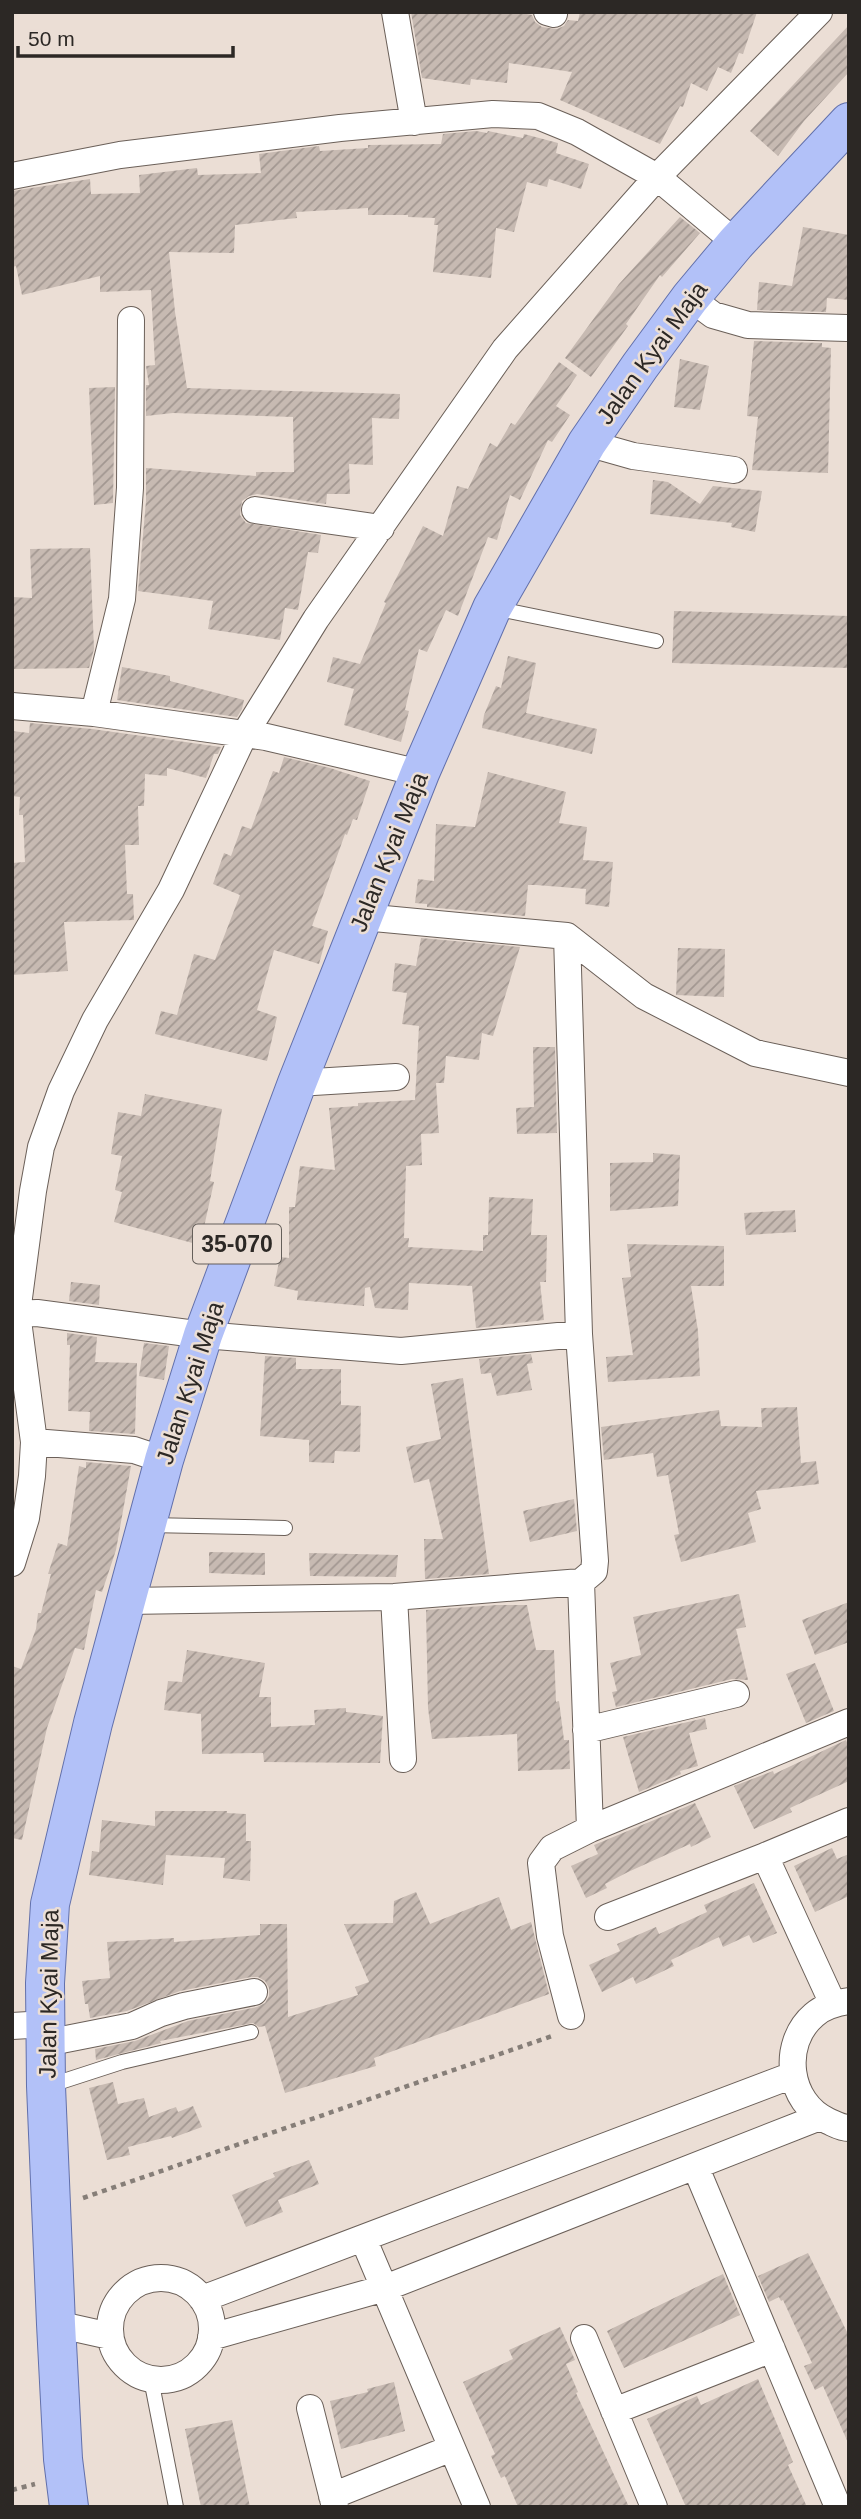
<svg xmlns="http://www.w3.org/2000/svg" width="861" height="2519" font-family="Arial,sans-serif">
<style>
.building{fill:url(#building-hatch)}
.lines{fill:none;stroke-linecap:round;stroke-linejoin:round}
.lane-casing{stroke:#6b6059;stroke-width:16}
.street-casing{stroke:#6b6059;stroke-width:28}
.primary-casing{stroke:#6270ab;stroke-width:40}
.path{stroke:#867e78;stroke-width:4.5;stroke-dasharray:5 5;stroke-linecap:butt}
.lane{stroke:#fff;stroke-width:14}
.street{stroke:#fff;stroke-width:26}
.primary{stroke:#b2c1f8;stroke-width:38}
.labels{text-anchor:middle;stroke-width:5;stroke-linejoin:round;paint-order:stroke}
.shield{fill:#ebded5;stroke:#655f5a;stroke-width:2}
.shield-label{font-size:23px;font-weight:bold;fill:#2c2825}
.street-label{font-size:24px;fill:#2c2825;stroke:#ebded5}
</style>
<defs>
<pattern id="building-hatch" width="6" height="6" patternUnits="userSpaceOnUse" patternTransform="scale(1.75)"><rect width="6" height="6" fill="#c7bab2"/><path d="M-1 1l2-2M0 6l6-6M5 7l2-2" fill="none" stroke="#a29791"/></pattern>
</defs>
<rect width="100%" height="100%" fill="#ebded5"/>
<path class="building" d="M411 12H516L532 15 535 22 542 27 557 29 564 26 568 20 578 21 580 12H757L743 54 739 53 731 73 718 67 707 91 691 83 683 107 680 106 660 144 560 100 572 72 509 63 507 83 471 79 470 85 422 78Z
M849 25V72L804 121 778 156 750 131Z
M476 131 487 133 488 131 523 138 524 134 558 143 556 153 589 164 581 189 549 179 547 187 527 182 514 232 496 228 491 278 433 272 438 225H434L435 218 408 217V215H368V208L296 212 297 218 235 225 234 253 169 252 175 312 187 388 400 394 399 419 372 418 373 465 349 464 350 494H327L326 504 257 494 249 496 242 501 240 515 246 523 321 535 318 553 308 552 298 610 285 608 280 640 208 629 213 601 138 591 146 501V468L256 476V472H294L293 417 173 413 146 416V385H149L146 366 155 365 151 290 100 292V276L22 295 16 266 12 267V191L90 179 91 194 140 193 139 175 197 168 198 175 261 173 259 154 319 146 320 151 368 148V145L441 144 443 134Z
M680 217 700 233 662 277 660 275 626 324 628 326 591 377 565 358 619 284Z
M803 227 849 235V300L827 298 826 312 757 310 759 282 792 286Z
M754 341 822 343V347L831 348 828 473 752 470 758 417 747 416Z
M680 359 709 366 700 410 674 407Z
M559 362 577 375 556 406 570 415 552 442 548 440 520 500 510 495 497 540 488 537 458 616 446 610 427 652 419 649 405 710 409 711 401 742 344 725 354 689 327 682 333 657 360 664 386 603 384 602 423 526 443 536 457 486 468 489 490 443 497 447 511 423 515 425Z
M115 387 113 503 94 505 89 388Z
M653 480 668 482 700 504 713 486 762 491 755 532 731 527 732 523 650 514Z
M90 548 94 649 89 668 12 669V597L32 598 30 549Z
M674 611 849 616V668L672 663Z
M508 656 536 663 526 713 597 729 592 754 482 728 484 715 496 686 501 688Z
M122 667 170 676V681L244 700 242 709 237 717 117 700Z
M30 723 92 729 221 747 218 754H214L206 778 167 768V776L145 774 144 806H138L139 845H125L127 894H133L134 920 64 922 68 971 12 975V863L25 862 23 815H19L20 797 12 796V731L29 733Z
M284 757 330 768 370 781 357 820 353 819 347 835 345 834 312 926 328 931 319 964 274 950 257 1010 277 1017 267 1061 155 1034 161 1011 177 1015 194 954 215 960 240 895 213 884 224 853 231 856 242 826 251 829 273 771 279 773Z
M488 772 566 792 559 823 587 827 583 860 613 862 609 907 585 904 586 889 536 885H528L525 916 427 907V904L415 903 418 879 434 881 436 824 475 827Z
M421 938 520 947 493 1036 482 1033 479 1060 446 1056 444 1083H436L439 1133 421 1134 422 1165 406 1166 404 1238H409L408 1247 483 1251V1235H488L489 1197 533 1199 531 1235H547L546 1282H540L544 1320 476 1328 472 1286 409 1283 408 1310 375 1308 370 1287 365 1288 364 1306 297 1300 298 1291 274 1286 280 1257 289 1258V1207H295L300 1166 335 1170 329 1108 358 1106V1103L415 1100 419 1026 402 1024 407 993 392 991 395 963 416 966Z
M678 948 725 949 724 997 676 995Z
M533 1047H555L557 1133 517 1134 516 1108 534 1107Z
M145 1094 222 1109 210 1181 214 1182 200 1245 114 1222 122 1192 115 1190 122 1156 111 1154 118 1112 141 1116Z
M653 1153 680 1155 678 1206 610 1211V1163L653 1162Z
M795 1210 796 1232 746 1235 744 1213Z
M627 1244 724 1246V1286H691L698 1331 700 1376 608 1382 606 1357 633 1355 622 1278 631 1277Z
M71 1282 100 1285 99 1305 69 1301Z
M67 1333 97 1337 95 1362 137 1363 135 1434 89 1431 90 1412 68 1411 70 1345H67Z
M144 1343 169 1346 164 1380 139 1376Z
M531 1354 533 1363 527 1364 532 1390 497 1396 491 1373 481 1374 479 1359Z
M265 1356 296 1358V1369H341V1405L361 1406 360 1452 335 1451 334 1463 309 1462V1440L260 1436Z
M463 1378 489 1574 425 1579 424 1539H443L429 1479 414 1483 406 1447 441 1439 431 1384Z
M797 1407 801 1463 816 1461 819 1484 756 1491 761 1509 748 1513 756 1542 681 1562 674 1535 679 1534 668 1475 657 1477 653 1453 604 1460 601 1427 719 1410 721 1426 762 1427 761 1408Z
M86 1462 131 1466 116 1550 102 1592 96 1590 84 1650 75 1648 47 1728 22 1840 12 1838V1666L21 1669 36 1629 38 1613H41L51 1574H48L58 1543 67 1546 79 1466 86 1468Z
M574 1499 577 1531 530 1542 523 1511Z
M209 1552 265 1553V1575L209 1573Z
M309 1553 398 1555 396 1577 310 1576Z
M739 1594 746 1627 736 1629 748 1680 732 1679 616 1707 612 1692 617 1691 610 1663 641 1655 633 1617Z
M849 1602V1642L815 1655 802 1620Z
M497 1605H527L536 1650H554L556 1702 559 1701 564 1740H569L570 1769 518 1771 517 1734 432 1739 428 1708 426 1610Z
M187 1650 265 1663 259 1697H271V1727L315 1725 314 1710 346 1708V1712L383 1716 380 1763 264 1762 263 1753 202 1754 201 1714 164 1710 168 1681 182 1682Z
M815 1663 834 1711 806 1723 786 1674Z
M705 1718 707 1729 689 1733 698 1766 680 1771 681 1774 639 1792 623 1737Z
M846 1740 849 1747V1781L790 1808 792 1812 754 1829 734 1786 773 1771 774 1774Z
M695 1803 711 1837 691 1847 690 1844 628 1872 605 1884 607 1888 586 1898 571 1866 598 1854 594 1845Z
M155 1811H227V1813L246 1814V1841H251L250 1881 223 1878 225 1858 166 1855 163 1885 89 1875 92 1851 99 1852 102 1820 155 1826Z
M832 1848 837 1859 849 1854V1896L815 1912 794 1866Z
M754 1883 777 1933 753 1943 749 1935 723 1947 719 1937 671 1960 674 1966 636 1984 633 1977 602 1992 589 1965 620 1951 617 1944 656 1927 659 1934 707 1912 704 1905Z
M416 1892 430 1924 499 1897 511 1930 531 1922 549 1994 374 2058 376 2066 285 2093 265 2026 259 2027 253 2023 160 2041 161 2043 96 2060 95 2049 135 2041 188 2021 257 2007 265 2003 269 1996V1988L265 1981 258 1977H251L180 1991 127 2011 90 2018 88 2004H85L82 1981 110 1978 107 1942 174 1938V1942L260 1935V1924H287L288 2017 358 1995 355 1987 369 1982 344 1924 393 1923 394 1901Z
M113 2082 118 2104 144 2098 149 2117 176 2107 178 2112 193 2106 202 2127 172 2138 171 2136 128 2147 130 2155 107 2160 89 2088Z
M309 2160 319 2184 278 2200 283 2212 246 2227 232 2195 275 2177 273 2173Z
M808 2253 849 2336V2445L823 2386 815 2390 804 2366 812 2363 783 2300 781 2301 779 2297 769 2302 758 2276Z
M723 2274 740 2315 624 2368 607 2331Z
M560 2327 575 2360 566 2364 578 2392 576 2393 629 2507H518L505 2476 501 2478 491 2456 495 2454 463 2382 513 2359 509 2350Z
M758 2379 793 2462 788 2465 807 2507H686L647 2419 697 2396 701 2405Z
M394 2382 405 2431 341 2449 330 2401 368 2392 367 2389Z
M232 2420 250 2507H201L185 2429Z"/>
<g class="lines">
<g class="lane-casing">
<path id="lane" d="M494 608 656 641
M149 1525 285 1528
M48 2086 122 2062 251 2032
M151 2379 176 2507"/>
</g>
<g class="street-casing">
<path id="street" d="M395 12 414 122
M547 12 554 14
M12 176 120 155 340 128 493 114 538 116 577 132 657 177 736 243
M690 298 713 315 748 325 847 328
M587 443 633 456 734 470
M255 510 381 528
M12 706 94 713 266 737 420 773
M94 713 122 599 130 488 131 320
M363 917 567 936 579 1334 595 1561 594 1571 581 1582 590 1829 849 1722
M567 936 644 996 755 1053 849 1073
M297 1083 396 1077
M12 1314 37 1313 203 1335 401 1351 579 1334
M34 1442 134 1450 164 1460
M12 1563 26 1518 32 1476 34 1442 17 1313 33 1191 41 1147 61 1091 95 1020 171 890 244 735 316 619 505 349 657 177 819 12
M394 1597 403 1759
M126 1601 394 1597 581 1582
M586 1730 736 1694
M608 1917 765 1856
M849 2001C836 2003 824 2006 814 2015 780 2044 788 2103 828 2121 835 2124 841 2128 849 2128
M833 2004 765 1856 849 1821
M571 2016 550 1936 541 1863 552 1848 590 1829
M12 2026 46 2024
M46 2043 132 2026 161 2013 184 2006 254 1992
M696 2168 838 2507
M363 2238 477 2507
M110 2329a51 51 0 1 1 102 0a51 51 0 1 1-102 0Z
M202 2299 793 2075
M56 2324 110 2336
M211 2337 385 2288 820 2117
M584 2338 654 2507
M310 2408 335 2507
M614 2411 772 2349
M332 2496 452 2448"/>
</g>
<g class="primary-casing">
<path id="primary" d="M69 2507 63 2459 56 2324 46 2086 45 1983 50 1904 93 1723 164 1460 203 1335 297 1083 420 773 492 608 587 443 640 366 690 298 736 243 849 122"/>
</g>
<path class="path" d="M83 2198 555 2035
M12 2490 35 2484"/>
<use href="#lane" class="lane"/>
<use href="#street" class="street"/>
<use href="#primary" class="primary"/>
</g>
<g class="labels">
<rect class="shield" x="193" y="1224.5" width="88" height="39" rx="5"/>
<g class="shield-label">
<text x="237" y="1252">35-070</text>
</g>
<g class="street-label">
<text transform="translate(652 353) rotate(-54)" y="8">Jalan Kyai Maja</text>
<text transform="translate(389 852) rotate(-68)" y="8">Jalan Kyai Maja</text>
<text transform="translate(190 1383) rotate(-72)" y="8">Jalan Kyai Maja</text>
<text transform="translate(49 1994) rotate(-89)" y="8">Jalan Kyai Maja</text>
</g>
</g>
<rect width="861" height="2519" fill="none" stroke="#2c2825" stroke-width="28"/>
<path d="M18 46v10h215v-10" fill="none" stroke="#2c2825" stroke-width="3.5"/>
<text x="28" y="46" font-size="21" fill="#2c2825" stroke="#ebded5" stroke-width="5" paint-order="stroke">50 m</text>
</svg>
